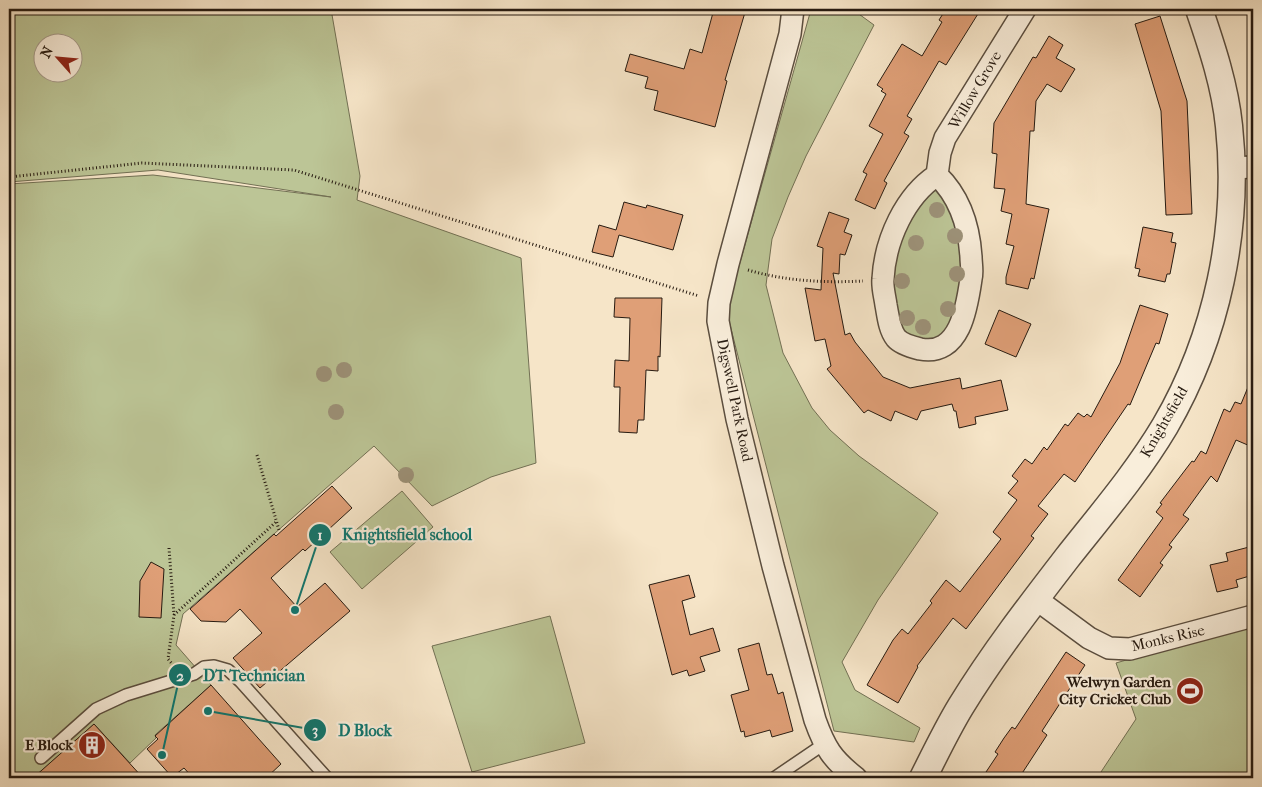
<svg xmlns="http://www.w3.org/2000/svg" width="1262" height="787" font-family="'IM FELL French Canon',serif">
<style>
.green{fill:#bcc596;stroke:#727054;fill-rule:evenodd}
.building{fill:#df9f77;stroke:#271b11}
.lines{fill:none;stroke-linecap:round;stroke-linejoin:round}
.service-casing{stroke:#5b4e3f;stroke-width:14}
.minor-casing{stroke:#5b4e3f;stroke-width:24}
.tertiary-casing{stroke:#5b4e3f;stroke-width:29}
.path{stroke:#271b11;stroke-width:3;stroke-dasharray:1 2.5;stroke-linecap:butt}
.service{stroke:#f9eedb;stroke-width:11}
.minor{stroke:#f9eedb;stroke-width:21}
.tertiary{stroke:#f9eedb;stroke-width:26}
.tree{fill:#9d9279}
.labels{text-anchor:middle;stroke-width:4.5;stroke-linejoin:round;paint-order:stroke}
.street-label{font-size:15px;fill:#271b11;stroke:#f9eedb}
.poi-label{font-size:15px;font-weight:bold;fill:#271b11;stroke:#f9eedb;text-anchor:end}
.leader{fill:none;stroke:#0f766e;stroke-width:2}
.callout-dot{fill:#0f766e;stroke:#f9eedb;stroke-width:2}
.mark-label{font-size:15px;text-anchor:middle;font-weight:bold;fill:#fff}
.callout-label{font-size:16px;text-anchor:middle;font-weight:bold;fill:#0f766e;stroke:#f9eedb;stroke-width:4.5;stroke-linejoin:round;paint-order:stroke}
</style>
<rect width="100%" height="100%" fill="#f6e5c8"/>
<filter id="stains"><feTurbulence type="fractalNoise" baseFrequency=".004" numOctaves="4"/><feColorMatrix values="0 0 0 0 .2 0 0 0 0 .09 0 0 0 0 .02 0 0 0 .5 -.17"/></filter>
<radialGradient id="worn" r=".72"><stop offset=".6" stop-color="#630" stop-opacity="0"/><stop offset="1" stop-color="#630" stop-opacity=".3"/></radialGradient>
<path class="green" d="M9 9H331L360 176 357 200 521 258 536 463 491 477 432 506 374 446 183 614 176 645 211 685 155 735 156 738 130 763 94 724 33 778H9V184L153 175 331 197 158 170 9 182ZM42 42H72V72H42Z
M829 9H852L874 25 806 156 788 197 772 239 766 285 783 353 812 408 830 430 859 456 938 513 878 600 842 662 855 690 920 728 914 742 834 731 729 321 730 298 810 13Z
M938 187 957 220 964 279 952 329C946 332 939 338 932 340 926 342 916 339 910 336 881 320 890 262 901 236 907 221 916 207 924 192Z
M402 491 433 527 362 589 330 552Z
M550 616 585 743 472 772 432 646Z
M1253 627V778H1097L1136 719 1116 663 1188 642Z"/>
<path class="building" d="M714 9H746L725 80 727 81 715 127 654 110 658 91 645 88 648 77 625 71 630 54 684 69 690 49 702 53Z
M946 9H981L946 65 939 61 907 116 912 119 904 133 909 136 884 181 887 183 875 209 855 200 867 174 863 172 883 134 869 126 886 94 881 91 883 89 877 85 902 44 922 56 942 22 939 20Z
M1160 16 1187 101 1192 214 1166 215 1161 111 1135 24Z
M1049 36 1063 45 1056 58 1075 69 1061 92 1047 84 1036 101 1034 131H1030L1026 204 1049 209 1034 279 1031 278 1028 289 1006 284V277L1014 246 1006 244 1012 214 1001 211 1005 189 994 188 997 154 992 153 994 123 1033 57 1036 58Z
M624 202 646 208 647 205 683 215 673 250 619 235 613 257 592 252 599 225 616 230Z
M829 212 849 219 844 232 852 235 845 255 840 254 839 274 833 273 845 335 850 333 855 342 883 377 910 388 960 378 962 389 1001 380 1008 410 975 417 976 424 959 428 956 411H954L952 404 921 411 917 420 895 411 891 421 868 410 864 413 827 369 831 366 825 339 815 341 805 288 821 290 823 248 817 246Z
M1143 227 1173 233 1171 242 1176 243 1170 274H1167L1165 282 1138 276 1140 269 1135 268Z
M615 298H662L660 357 658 356V371L646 370 644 420H638L637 433 619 432 620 387H614L615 360 629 361 630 318 614 317Z
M1140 305 1168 314 1159 344 1156 343 1130 405 1128 404 1075 482 1064 474 1038 506 1048 514 1031 536 1034 538 966 629 953 618 917 666 918 667 898 703 867 685 893 640 902 629 908 634 932 603 930 601 946 580 960 592 1001 539 993 532 1017 500 1008 493 1018 481 1012 476 1025 459 1032 464 1044 447 1047 450 1065 424 1068 426 1078 413 1084 417 1087 414 1091 417 1120 363Z
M999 310 1031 324 1016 357 985 344Z
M1253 375V437L1250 446 1236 440 1217 482 1211 476 1183 515 1189 519 1169 545 1172 547 1160 563 1163 565 1140 597 1118 580 1163 518 1156 512 1162 504 1160 503 1192 461 1194 462 1201 451 1206 454 1224 409 1230 412 1235 402 1241 404Z
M332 486 352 508 305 551 303 549 271 578 297 607 325 583 350 611 260 688 233 658 262 633 240 609 226 622 201 621 190 609 274 534 276 536Z
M1253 546V575L1236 580 1238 587 1217 592 1210 565 1228 561 1226 553Z
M151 562 164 569 161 618 139 617 140 581Z
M689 575 695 597 682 601 690 635 713 628 720 651 700 657 705 671 689 676 687 670 672 675 649 585Z
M759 643 767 675 772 674 778 694 783 692 793 731 772 737 770 730 745 737 744 731 741 732 731 695 749 690 738 649Z
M1066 652 1085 665 1042 731 1047 735 1019 778H982L998 754 995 752 1004 738 1012 727 1015 729Z
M211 685 281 764 266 778H193L184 768 172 777 147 749 158 739 155 736Z
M94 724 143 778H33Z"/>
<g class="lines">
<g class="service-casing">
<path id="service" d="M41 758 96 709 126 695 194 674 204 667 214 666 228 670 241 682 327 778
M774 778 824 744"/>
</g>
<g class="minor-casing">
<path id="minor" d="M793 9 790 34 728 264 719 303 718 321 737 419 773 566 815 720C825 748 832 759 856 778
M1232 168 1253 167
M937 175C960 197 969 225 971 257 971 264 973 272 971 279 967 307 960 357 920 349 912 347 901 344 896 338 889 329 888 315 886 305 885 297 882 287 883 279 885 240 905 196 937 175L940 153 945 138 1025 9
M1036 599 1089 638 1109 648 1130 649 1253 616"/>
</g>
<g class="tertiary-casing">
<path id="tertiary" d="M923 778C935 754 947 729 961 706 993 654 1030 606 1067 558 1101 515 1137 473 1165 426 1217 337 1240 228 1229 126 1225 86 1212 47 1199 9"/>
</g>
<path class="path" d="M9 177 142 163 294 170 699 296
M748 270C785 281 824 283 863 281
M257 455 279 530
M169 548 174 615 168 659 173 665
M174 615 277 521"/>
<use href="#service" class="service"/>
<use href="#minor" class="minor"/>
<use href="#tertiary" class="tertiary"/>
</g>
<g class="tree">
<circle cx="937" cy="210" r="8"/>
<circle cx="955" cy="236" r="8"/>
<circle cx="916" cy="243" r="8"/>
<circle cx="957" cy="274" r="8"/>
<circle cx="902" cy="281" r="8"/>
<circle cx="948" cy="309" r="8"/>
<circle cx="907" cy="318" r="8"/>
<circle cx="923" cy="327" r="8"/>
<circle cx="344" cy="370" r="8"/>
<circle cx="324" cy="374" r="8"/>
<circle cx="336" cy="412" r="8"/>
<circle cx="406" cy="475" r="8"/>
</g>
<defs>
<g id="stadium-disc" transform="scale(1.4375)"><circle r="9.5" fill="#8f2418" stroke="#f9eedb"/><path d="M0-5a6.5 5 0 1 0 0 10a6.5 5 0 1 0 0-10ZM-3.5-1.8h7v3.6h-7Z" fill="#fff"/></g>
<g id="building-disc" transform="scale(1.4375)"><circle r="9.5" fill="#8f2418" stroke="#f9eedb"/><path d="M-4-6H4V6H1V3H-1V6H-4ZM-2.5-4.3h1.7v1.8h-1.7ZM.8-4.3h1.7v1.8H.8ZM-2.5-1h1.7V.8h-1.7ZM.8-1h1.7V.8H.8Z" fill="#fff"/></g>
</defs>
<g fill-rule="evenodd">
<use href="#stadium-disc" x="1190" y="691"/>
<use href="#building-disc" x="92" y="745"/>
</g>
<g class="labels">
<g class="street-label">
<text transform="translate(975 90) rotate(-59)" y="5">Willow Grove</text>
<text transform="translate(735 400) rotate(78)" y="5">Digswell Park Road</text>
<text transform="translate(1164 422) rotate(-60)" y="5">Knightsfield</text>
<text transform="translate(1168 638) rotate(-13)" y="5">Monks Rise</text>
</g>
<g class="poi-label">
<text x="1171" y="687">Welwyn Garden<tspan x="1171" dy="17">City Cricket Club</tspan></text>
<text x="73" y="750">E Block</text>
</g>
</g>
<path class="leader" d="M295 610L320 535M162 755L180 675M208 711L315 730"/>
<g class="callout-dot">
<circle cx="295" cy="610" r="5"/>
<circle cx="162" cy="755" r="5"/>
<circle cx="208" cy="711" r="5"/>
<circle cx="320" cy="535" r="12"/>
<circle cx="180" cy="675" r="12"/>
<circle cx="315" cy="730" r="12"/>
</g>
<g class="mark-label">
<text x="320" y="540">1</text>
<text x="180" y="681">2</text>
<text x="315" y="735">3</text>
</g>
<g class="callout-label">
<text x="407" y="540">Knightsfield school</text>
<text x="254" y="681">DT Technician</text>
<text x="365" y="736">D Block</text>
</g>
<rect width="1262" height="787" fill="none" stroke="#f6e5c8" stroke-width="30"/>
<rect x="10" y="10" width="1242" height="767" fill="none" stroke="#271b11" stroke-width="2.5"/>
<rect x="15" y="15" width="1232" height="757" fill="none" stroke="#271b11"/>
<g transform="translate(58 58) rotate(297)"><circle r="24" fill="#f9eedb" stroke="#a59a8a"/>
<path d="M0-4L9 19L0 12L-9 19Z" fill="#8f2418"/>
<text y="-8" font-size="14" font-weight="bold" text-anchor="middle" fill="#271b11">N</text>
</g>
<rect width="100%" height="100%" filter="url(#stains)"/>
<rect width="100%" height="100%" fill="url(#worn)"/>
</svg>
